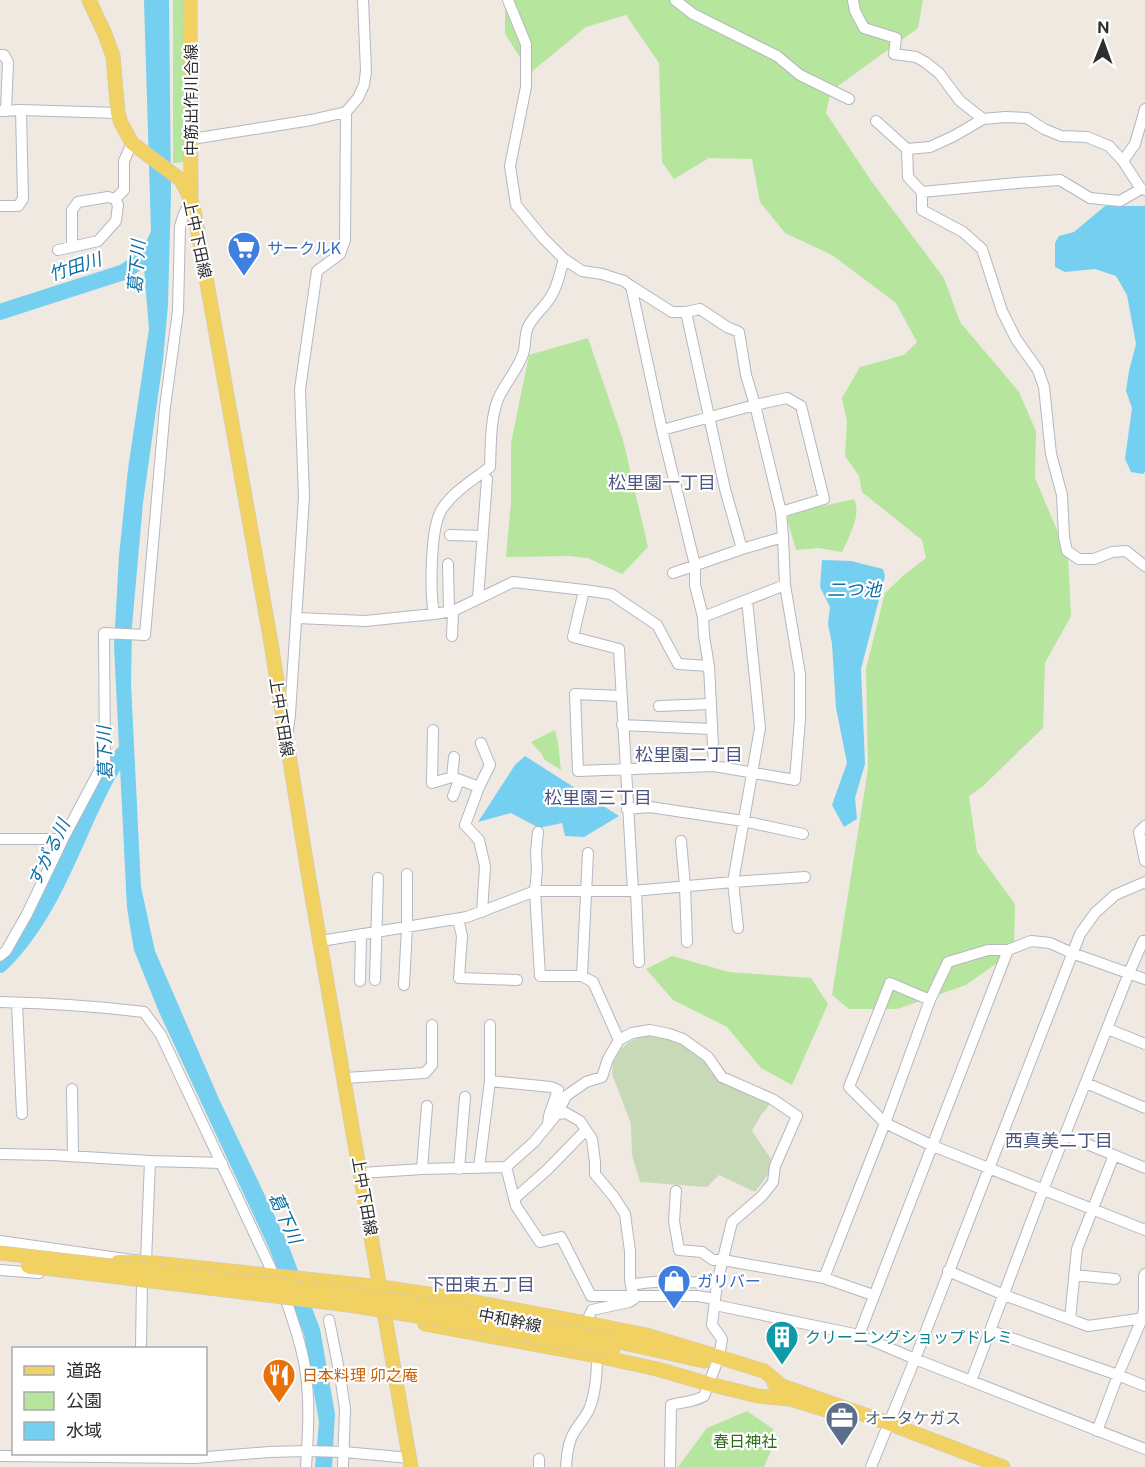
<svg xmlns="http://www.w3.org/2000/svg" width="1145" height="1467" font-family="'Public Sans','Noto Sans JP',sans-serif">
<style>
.green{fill:#b6e59e}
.cemetery{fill:#c8d9b8}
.water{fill:#75cff0}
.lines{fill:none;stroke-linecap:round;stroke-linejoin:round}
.river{stroke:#75cff0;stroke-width:16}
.minor-casing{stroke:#b4b7c1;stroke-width:12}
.major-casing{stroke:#c9c9c9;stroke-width:15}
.minor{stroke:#fff;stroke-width:10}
.major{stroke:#f2d163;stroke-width:14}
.major-bridge-casing{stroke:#c9c9c9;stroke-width:15;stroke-linecap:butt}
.major-bridge{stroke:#f2d163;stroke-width:14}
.labels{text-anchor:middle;stroke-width:4.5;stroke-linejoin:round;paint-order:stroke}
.street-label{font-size:16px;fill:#2e2e2e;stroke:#fff}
.shop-label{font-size:16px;fill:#366cbe;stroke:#fff;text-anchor:start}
.culture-label{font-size:16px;fill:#0d838f;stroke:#fff;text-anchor:start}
.food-label{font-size:16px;fill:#c56008;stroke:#fff;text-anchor:start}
.service-label{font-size:16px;fill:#4e5e75;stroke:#fff;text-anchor:start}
.park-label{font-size:16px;fill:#2c6e1b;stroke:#fff}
.water-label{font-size:18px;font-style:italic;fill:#0d6fa3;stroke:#fff}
.neighbourhood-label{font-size:18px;fill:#4d5680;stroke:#fff}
</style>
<rect width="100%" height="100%" fill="#efe9e1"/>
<path class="green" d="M173 0H188L186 158 184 162 173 163Z
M505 0H923L918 28 831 91 826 113 872 182 944 278 960 322 1019 392 1036 431 1035 478 1068 556 1071 616 1045 663 1043 728 982 787 969 796 977 852 1015 904 1014 951 966 985 897 1009H849L832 995 868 769 866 669 885 593 904 575 926 558 922 540 862 492 859 476 845 456 847 422 842 398 860 367 904 355 917 342 896 303 832 255 785 233 760 202 752 159 709 158 674 179 662 162 659 63 626 15 586 27 530 73 505 34Z
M588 338 623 440 648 547 622 574 588 558 569 556 506 557 511 502V443L529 355Z
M854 499C862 515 849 536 842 552L819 548 796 550 787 518 792 513Z
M555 730 558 742 561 770 545 760 541 753 531 742Z
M672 956 729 972 811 978 828 1004 792 1085 761 1068 727 1027 673 1000 646 969Z
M747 1411 773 1429V1446L764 1467H678L707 1428Z"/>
<path class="cemetery" d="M645 1035 667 1036 683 1044 706 1060 710 1072 770 1104 761 1115 752 1131 771 1159 769 1173 755 1192 719 1175 707 1187 640 1182 632 1155 631 1124 612 1074 613 1063 621 1049 629 1042Z"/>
<path class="water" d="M144 0H169L171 193 168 305 163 360 143 503 132 626 131 684 141 887 155 951 219 1099 288 1244 320 1329 335 1414 332 1467H315L319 1422 304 1334 268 1246 159 1012 134 950 127 908 114 646 119 556 128 469 149 329 144 269 134 260 142 251 151 231Z
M1105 206H1145V472L1143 474 1131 472 1125 459 1132 408 1126 391 1129 371 1136 344 1127 295 1116 276 1095 269 1065 272 1055 267V243L1059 236 1074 232Z
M822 560 851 561 883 569 885 576 861 669 865 764 855 798 857 819 844 827 832 805 847 763 836 708 832 644 828 624 830 607 820 587Z
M525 756 619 816 584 837 565 836 562 823 539 828 511 813 478 822 515 765Z"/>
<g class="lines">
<path class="river" d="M0 312 124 272 154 251
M0 965C43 924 65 866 89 813 99 793 108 769 124 753"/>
<g class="minor-casing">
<path id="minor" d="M508 0 526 44V87L510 166 516 205 543 238 564 259 582 271 602 274 624 281 631 286 672 312H686L700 309 727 327 739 332 746 375 755 405 781 512 783 537 785 585 800 674V719L795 780 714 766 709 666 704 636 703 617 695 585V565L662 430 631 286
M675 0 693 14 777 56 800 75 849 99
M853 0 855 11 864 28 896 38 894 54 916 57 925 62 939 73 960 101 983 119
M0 55H4L8 62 6 111
M0 111 21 110 118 113
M876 121 907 149 930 147 954 136 983 119 1005 117 1027 118 1044 129 1061 136 1087 137 1109 146 1123 161 1141 189
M192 139 311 120 346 112 358 98 364 85 366 71 363 0
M907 149 908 177 922 192V210L963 232 982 249 1002 311 1016 339 1038 370 1044 387 1051 454 1062 495 1064 537 1067 551 1079 559H1094L1112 552 1126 551 1145 566
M1123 161 1135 144 1145 109
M922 192 1017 183 1060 180 1090 198 1120 201 1141 189 1145 190
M115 199 124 190V161L132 143
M0 206H18L23 199 21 110
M58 250 98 241 116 221 118 205 115 199 108 197 78 202 72 210V247
M686 312 725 489 742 549
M662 430 755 405 787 398 801 406 824 499 781 512
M450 535 482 536
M448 564 449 611
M673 573 742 549 783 537
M584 590 573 637 619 649 633 891
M478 598 487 479
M434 614C430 592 430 527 442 509 454 491 473 480 490 467 491 445 490 420 498 399 505 383 517 371 523 354 526 346 524 336 528 327 533 316 543 309 550 298 558 287 560 272 564 259
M703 617 785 585
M297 618 365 621 434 614 453 611 513 582 584 590 611 594 657 625 678 664 709 666
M452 636 453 611
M621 696 575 694 578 771 714 766
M659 706 710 704
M622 725 712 729
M288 730 290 714 304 497 300 389 317 271 340 254 345 240 346 112
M433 730 432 783 452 777 479 787 465 825 479 840 485 866 482 912
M452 777 454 757
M479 787 490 765 481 743
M453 796 459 780
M627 809 650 807 743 821 803 834
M1145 826 1139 832 1145 861
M538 832 536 852 537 870 535 891 540 976H582L593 982 619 1040
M0 839H63L105 760 104 633 145 635 165 407 178 311 180 226 184 214 191 200
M681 841 685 886 687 942
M636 891 639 962
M458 919 462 936 459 978 517 980
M738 928 733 882 805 877
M321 941 467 917 535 891H633L733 882 760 728 747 600
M0 956 6 951 27 914 63 839
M582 976 588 853
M375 980 378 878
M360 981 361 934
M404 985 407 927V874
M930 1000 890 983 849 1087 885 1123 933 1146 1145 1230
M0 1002C48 1003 96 1006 144 1012L161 1035 287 1303C295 1326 303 1350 306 1374 310 1405 308 1436 306 1467
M17 1003 22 1114
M490 1025V1081
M1108 1029 1145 1044
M345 1078 425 1073 432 1065V1025
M1086 1083 1145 1108
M72 1089 73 1156
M557 1114 566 1113 580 1121 592 1139 595 1162V1174L614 1197 625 1214 630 1251V1280L634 1299 629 1302 592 1310 586 1323
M1065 1135 1145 1168
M0 1154 52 1155 150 1161 146 1262 0 1241
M150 1161 222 1163
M506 1167 516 1206 540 1242 561 1237 591 1296H698L715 1299
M479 1168 490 1081 551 1087 558 1090 549 1116 548 1124
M422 1169 427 1106
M459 1169 465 1097
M361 1173 422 1169 506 1167 534 1142 557 1114 566 1096 586 1082 602 1077 608 1059 619 1040 632 1033 650 1030 669 1034 683 1039 708 1057 722 1077 772 1099 797 1116 775 1166 773 1182 762 1196 732 1222 717 1283 712 1325 722 1339 719 1357 704 1396C692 1403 684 1401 671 1405L670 1467
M676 1191 674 1221 679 1250 702 1252 713 1260H723L824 1278 873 1295
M514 1199 547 1170 586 1130
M0 1270 39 1273
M948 1271 1004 1295 1088 1326 1145 1318
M1074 1275 1115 1279
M824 1278 885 1123 930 1000 948 962 988 950H1008L1031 941 1050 943 1072 953 1145 979
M135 1280 142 1281 141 1348
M631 1285C659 1279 689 1283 717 1283
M715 1305 859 1335 915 1359 1145 1449
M1070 1319 1077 1249 1114 1155
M329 1320 340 1375 345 1409 343 1467
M991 1331 1118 1375 1145 1386
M859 1335 1008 950
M971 1381 1043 1190 1129 973 1143 941H1145
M1097 1431 1118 1375 1142 1319 1144 1309V1276L1145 1274
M0 1456 195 1458 269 1452 307 1451 344 1452 410 1458
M539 1459V1467
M566 1467C567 1455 568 1441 575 1431 580 1422 587 1416 590 1407 596 1391 597 1373 597 1356
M871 1467 915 1359 1080 934 1095 913 1115 895 1145 882"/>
</g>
<g class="major-casing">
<path id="major" d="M89 0 104 32 113 56 118 113 121 123 132 143 181 180 191 200 194 210 270 637 309 879 411 1467
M190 0 191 195
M118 1262H144L381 1287 448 1297 586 1323 646 1335 719 1357 764 1371 781 1385
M425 1324 597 1356 657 1369 709 1384 758 1396 790 1399
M615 1341 704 1361
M774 1383 888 1423 1003 1467
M781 1396 826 1410"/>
</g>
<use href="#minor" class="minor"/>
<use href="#major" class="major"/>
<g class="major-bridge-casing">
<path id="major-bridge" d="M0 1253 352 1294 450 1309 615 1341
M28 1266 349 1305 448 1321 613 1351"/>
</g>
<use href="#major-bridge" class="major-bridge"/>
</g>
<defs>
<g id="supermarket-pin" transform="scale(1.725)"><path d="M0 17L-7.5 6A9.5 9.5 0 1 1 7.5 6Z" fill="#3f7fe0" stroke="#fff"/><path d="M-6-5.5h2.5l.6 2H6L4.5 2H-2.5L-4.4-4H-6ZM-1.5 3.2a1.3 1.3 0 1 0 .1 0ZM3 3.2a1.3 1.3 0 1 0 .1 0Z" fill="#fff"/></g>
<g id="shop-pin" transform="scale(1.725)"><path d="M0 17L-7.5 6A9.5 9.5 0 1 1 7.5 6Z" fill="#3f7fe0" stroke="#fff"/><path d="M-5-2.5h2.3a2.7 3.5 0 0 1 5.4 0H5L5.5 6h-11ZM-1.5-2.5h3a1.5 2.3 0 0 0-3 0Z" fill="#fff"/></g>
<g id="building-pin" transform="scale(1.725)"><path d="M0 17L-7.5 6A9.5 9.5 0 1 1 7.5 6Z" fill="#0f9aa8" stroke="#fff"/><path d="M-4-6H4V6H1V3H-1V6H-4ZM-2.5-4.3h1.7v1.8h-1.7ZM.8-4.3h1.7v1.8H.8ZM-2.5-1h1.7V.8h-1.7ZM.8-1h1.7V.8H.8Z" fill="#fff"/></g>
<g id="restaurant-pin" transform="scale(1.725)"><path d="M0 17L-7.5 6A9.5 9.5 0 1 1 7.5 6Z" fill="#e8710a" stroke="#fff"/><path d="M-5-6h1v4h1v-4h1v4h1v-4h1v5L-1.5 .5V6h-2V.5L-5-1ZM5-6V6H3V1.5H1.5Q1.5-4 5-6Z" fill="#fff"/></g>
<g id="office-pin" transform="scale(1.725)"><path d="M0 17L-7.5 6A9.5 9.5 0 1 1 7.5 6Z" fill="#5c6f8a" stroke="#fff"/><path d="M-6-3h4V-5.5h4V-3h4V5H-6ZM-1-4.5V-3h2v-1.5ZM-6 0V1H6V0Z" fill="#fff"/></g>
</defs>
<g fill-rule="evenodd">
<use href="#supermarket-pin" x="244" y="248"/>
<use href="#shop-pin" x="674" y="1281"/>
<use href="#building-pin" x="782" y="1337"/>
<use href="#restaurant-pin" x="279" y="1375"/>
<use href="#office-pin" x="842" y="1418"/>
</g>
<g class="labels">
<g class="street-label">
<text transform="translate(191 100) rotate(-90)" y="6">中筋出作川合線</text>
<text transform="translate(198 239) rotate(78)" y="6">上中下田線</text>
<text transform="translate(282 717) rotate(81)" y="6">上中下田線</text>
<text transform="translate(365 1196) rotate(80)" y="6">上中下田線</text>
<text transform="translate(510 1320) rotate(11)" y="6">中和幹線</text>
</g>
<g class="shop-label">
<text x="267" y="254">サークルK</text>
<text x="697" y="1287">ガリバー</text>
</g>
<g class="culture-label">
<text x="805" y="1343">クリーニングショップドレミ</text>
</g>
<g class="food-label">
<text x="302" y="1381">日本料理 卯之庵</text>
</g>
<g class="service-label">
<text x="865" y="1424">オータケガス</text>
</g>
<g class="park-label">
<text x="745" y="1447">春日神社</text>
</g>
<g class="water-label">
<text transform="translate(75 267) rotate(-18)" y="6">竹田川</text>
<text transform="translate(137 267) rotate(-86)" y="6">葛下川</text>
<text x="854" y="596">二つ池</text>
<text transform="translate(105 753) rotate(-92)" y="6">葛下川</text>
<text transform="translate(49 853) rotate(-64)" y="6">すがる川</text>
<text transform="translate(285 1218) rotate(65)" y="6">葛下川</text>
</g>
<g class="neighbourhood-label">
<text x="662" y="489">松里園一丁目</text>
<text x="689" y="761">松里園二丁目</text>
<text x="598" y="804">松里園三丁目</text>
<text x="1059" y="1147">西真美二丁目</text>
<text x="481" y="1291">下田東五丁目</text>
</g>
</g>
<rect x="12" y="1347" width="195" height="108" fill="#ffffff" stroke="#ababab" stroke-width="1.5"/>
<rect x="24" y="1366" width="30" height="9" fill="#f2d163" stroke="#ababab" stroke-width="1.5"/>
<text x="66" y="1377" font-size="18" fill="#2e2e2e">道路</text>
<rect x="24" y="1392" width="30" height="18" fill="#b6e59e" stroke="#ababab" stroke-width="1.5"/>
<text x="66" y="1407" font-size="18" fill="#2e2e2e">公園</text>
<rect x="24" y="1422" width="30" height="18" fill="#75cff0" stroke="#ababab" stroke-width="1.5"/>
<text x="66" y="1437" font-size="18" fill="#2e2e2e">水域</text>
<g transform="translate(1103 42) rotate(1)" stroke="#ffffff" stroke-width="4.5" paint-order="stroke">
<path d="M0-4.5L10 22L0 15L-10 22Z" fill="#2e2e2e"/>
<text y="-9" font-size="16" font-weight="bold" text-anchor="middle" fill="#2e2e2e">N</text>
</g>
</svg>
